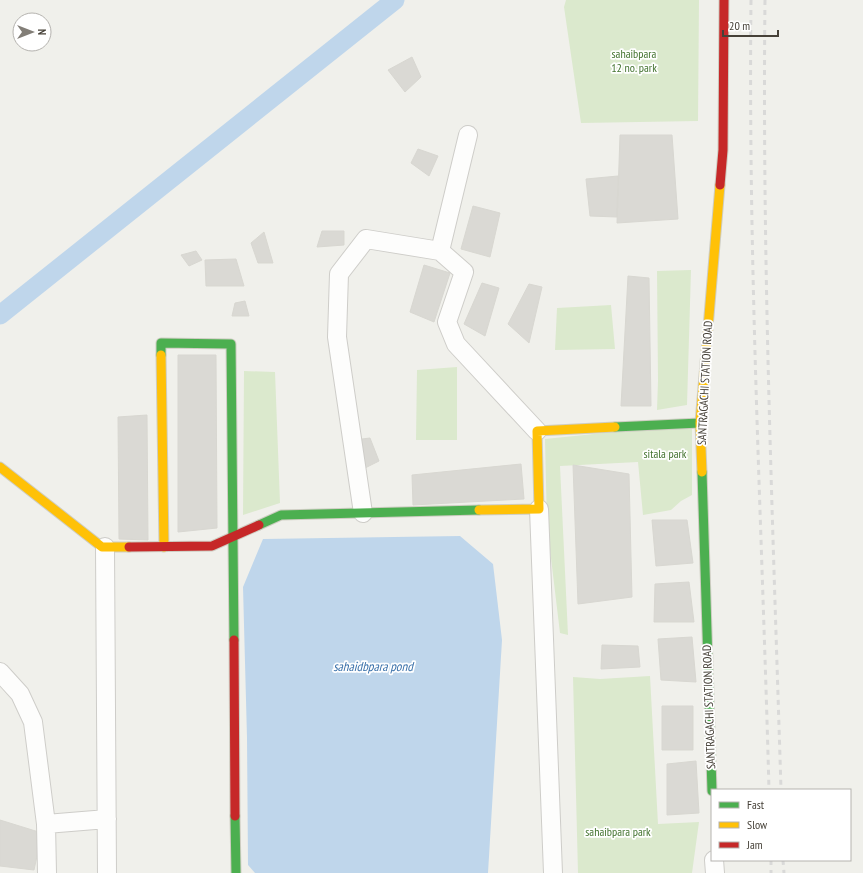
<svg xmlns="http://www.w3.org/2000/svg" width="863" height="873" font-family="'PT Sans Narrow',sans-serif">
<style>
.green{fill:#dbe9cd}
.water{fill:#bfd6eb}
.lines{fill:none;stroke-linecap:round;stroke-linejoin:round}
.canal{stroke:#bfd6eb;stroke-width:19}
.building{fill:#dad9d4;stroke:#d8d7d1}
.street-casing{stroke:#cecdc9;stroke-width:20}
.fast-casing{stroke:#cecdc2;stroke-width:11}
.slow-casing{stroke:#cecdc2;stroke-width:11}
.jam-casing{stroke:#cecdc2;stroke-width:11}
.street{stroke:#fdfdfc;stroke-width:18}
.fast{stroke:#4caf50;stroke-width:9}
.slow{stroke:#ffc107;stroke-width:9}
.jam{stroke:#c62828;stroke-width:9}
.rail{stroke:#d9d9d8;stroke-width:3;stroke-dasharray:5 5;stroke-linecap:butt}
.labels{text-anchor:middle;stroke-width:3.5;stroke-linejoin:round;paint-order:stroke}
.park-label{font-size:12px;fill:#43732f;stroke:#fff}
.street-label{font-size:12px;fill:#464138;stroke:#fff}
.water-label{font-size:13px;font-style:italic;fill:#3970a9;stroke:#fff}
</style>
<rect width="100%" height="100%" fill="#f0f0eb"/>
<path class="green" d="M566 0H699L698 121 581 123 564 7Z
M691 270 687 405 657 410 658 381 657 271Z
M611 305 615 349 555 350 557 308Z
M457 367V440H416L417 370Z
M244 371 275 372 280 503 243 515Z
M692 424V495L681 501 671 510 643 515 638 462 560 466 568 635 560 633 547 525 545 439Z
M650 676 658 824 699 822 692 873H578L573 677 600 679Z"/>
<path class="water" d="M460 536 493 564 502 640 488 873H255L248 865 247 738 243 587 263 539Z"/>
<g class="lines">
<path class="canal" d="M0 315 395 0"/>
</g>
<path class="building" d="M412 57 421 77 405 92 388 70Z
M620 135H672L678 219 617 223Z
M418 149 438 156 429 176 411 163Z
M618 176 617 217 590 216 586 179Z
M473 206 500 213 490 257 461 249Z
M322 231H344V245L317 247Z
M264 232 273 263H258L251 243Z
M196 251 202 260 189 266 181 255Z
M236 259 244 286H206L205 260Z
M424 265 450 273 434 322 410 312Z
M628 276 649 278 651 406H621Z
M482 283 499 288 485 336 464 324Z
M529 284 542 287 529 343 508 324Z
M245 301 249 316H232L235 303Z
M178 355H216L217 528 178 532Z
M147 415 148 540 119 539 118 417Z
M370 438 379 461 365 468 354 440Z
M521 464 524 499 413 505 412 475Z
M573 465 629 474 632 597 578 604Z
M652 520H687L693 563 656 566Z
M689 582 694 622H654L655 584Z
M692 637 696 682 661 680 658 639Z
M602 645 638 646 640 667 601 669Z
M662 706H693V750H662Z
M696 761 699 813 667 815V764Z
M0 820 42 833 34 870 0 866Z"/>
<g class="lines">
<g class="street-casing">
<path id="street" d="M468 135 440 251 464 272 447 322 456 344 537 431
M539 509 553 873
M363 513 337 337 339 274 366 239 440 251
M105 547 107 873
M0 672 20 694 33 722 46 824 47 873
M46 824 107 819
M714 860 715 873"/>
</g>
<g class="fast-casing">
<path id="fast" d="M161 355V343L231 344 234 640
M615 427 700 423
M702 472 712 791
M259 525 281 515 479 510
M235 816 236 873"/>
</g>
<g class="slow-casing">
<path id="slow" d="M161 355 164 547
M0 467 102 547H129
M702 472 700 423 720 185
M479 510 539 509 537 431 615 427"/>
</g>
<g class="jam-casing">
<path id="jam" d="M720 185 723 150 724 0
M129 547 212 546 259 525
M234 640 235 816"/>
</g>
<use href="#street" class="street"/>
<use href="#fast" class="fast"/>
<use href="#slow" class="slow"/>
<use href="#jam" class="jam"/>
<path class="rail" d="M751 0C748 263 762 527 769 790
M765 0C762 263 773 527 781 790
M771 860V873
M783 860 784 873"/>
</g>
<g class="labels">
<g class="park-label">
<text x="634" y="58">sahaibpara<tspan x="634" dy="14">12 no. park</tspan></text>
<text x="665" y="458">sitala park</text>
<text x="618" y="836">sahaibpara park</text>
</g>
<g class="street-label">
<text transform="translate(705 383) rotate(-87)" y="4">SANTRAGACHI STATION ROAD</text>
<text transform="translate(709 707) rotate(-92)" y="4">SANTRAGACHI STATION ROAD</text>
</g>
<g class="water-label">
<text x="373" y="671">sahaidbpara pond</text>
</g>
</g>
<rect x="711" y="789" width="140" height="72" fill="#ffffff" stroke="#b5b3af"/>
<rect x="719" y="802" width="20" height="6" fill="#4caf50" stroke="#b5b3af"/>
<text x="747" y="809" font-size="12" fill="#464138">Fast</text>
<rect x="719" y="822" width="20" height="6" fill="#ffc107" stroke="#b5b3af"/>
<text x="747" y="829" font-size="12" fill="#464138">Slow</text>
<rect x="719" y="842" width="20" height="6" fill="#c62828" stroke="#b5b3af"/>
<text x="747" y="849" font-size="12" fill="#464138">Jam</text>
<g transform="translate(32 32) rotate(90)"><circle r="19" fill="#ffffff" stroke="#b5b3af"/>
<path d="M0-3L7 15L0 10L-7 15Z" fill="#827e77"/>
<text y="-6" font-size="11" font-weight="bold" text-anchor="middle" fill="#464138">N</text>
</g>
<path d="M723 30v6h55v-6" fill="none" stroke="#464138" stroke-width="2"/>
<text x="729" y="30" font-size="12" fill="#464138" stroke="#ffffff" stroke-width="3" paint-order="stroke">20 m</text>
</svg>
